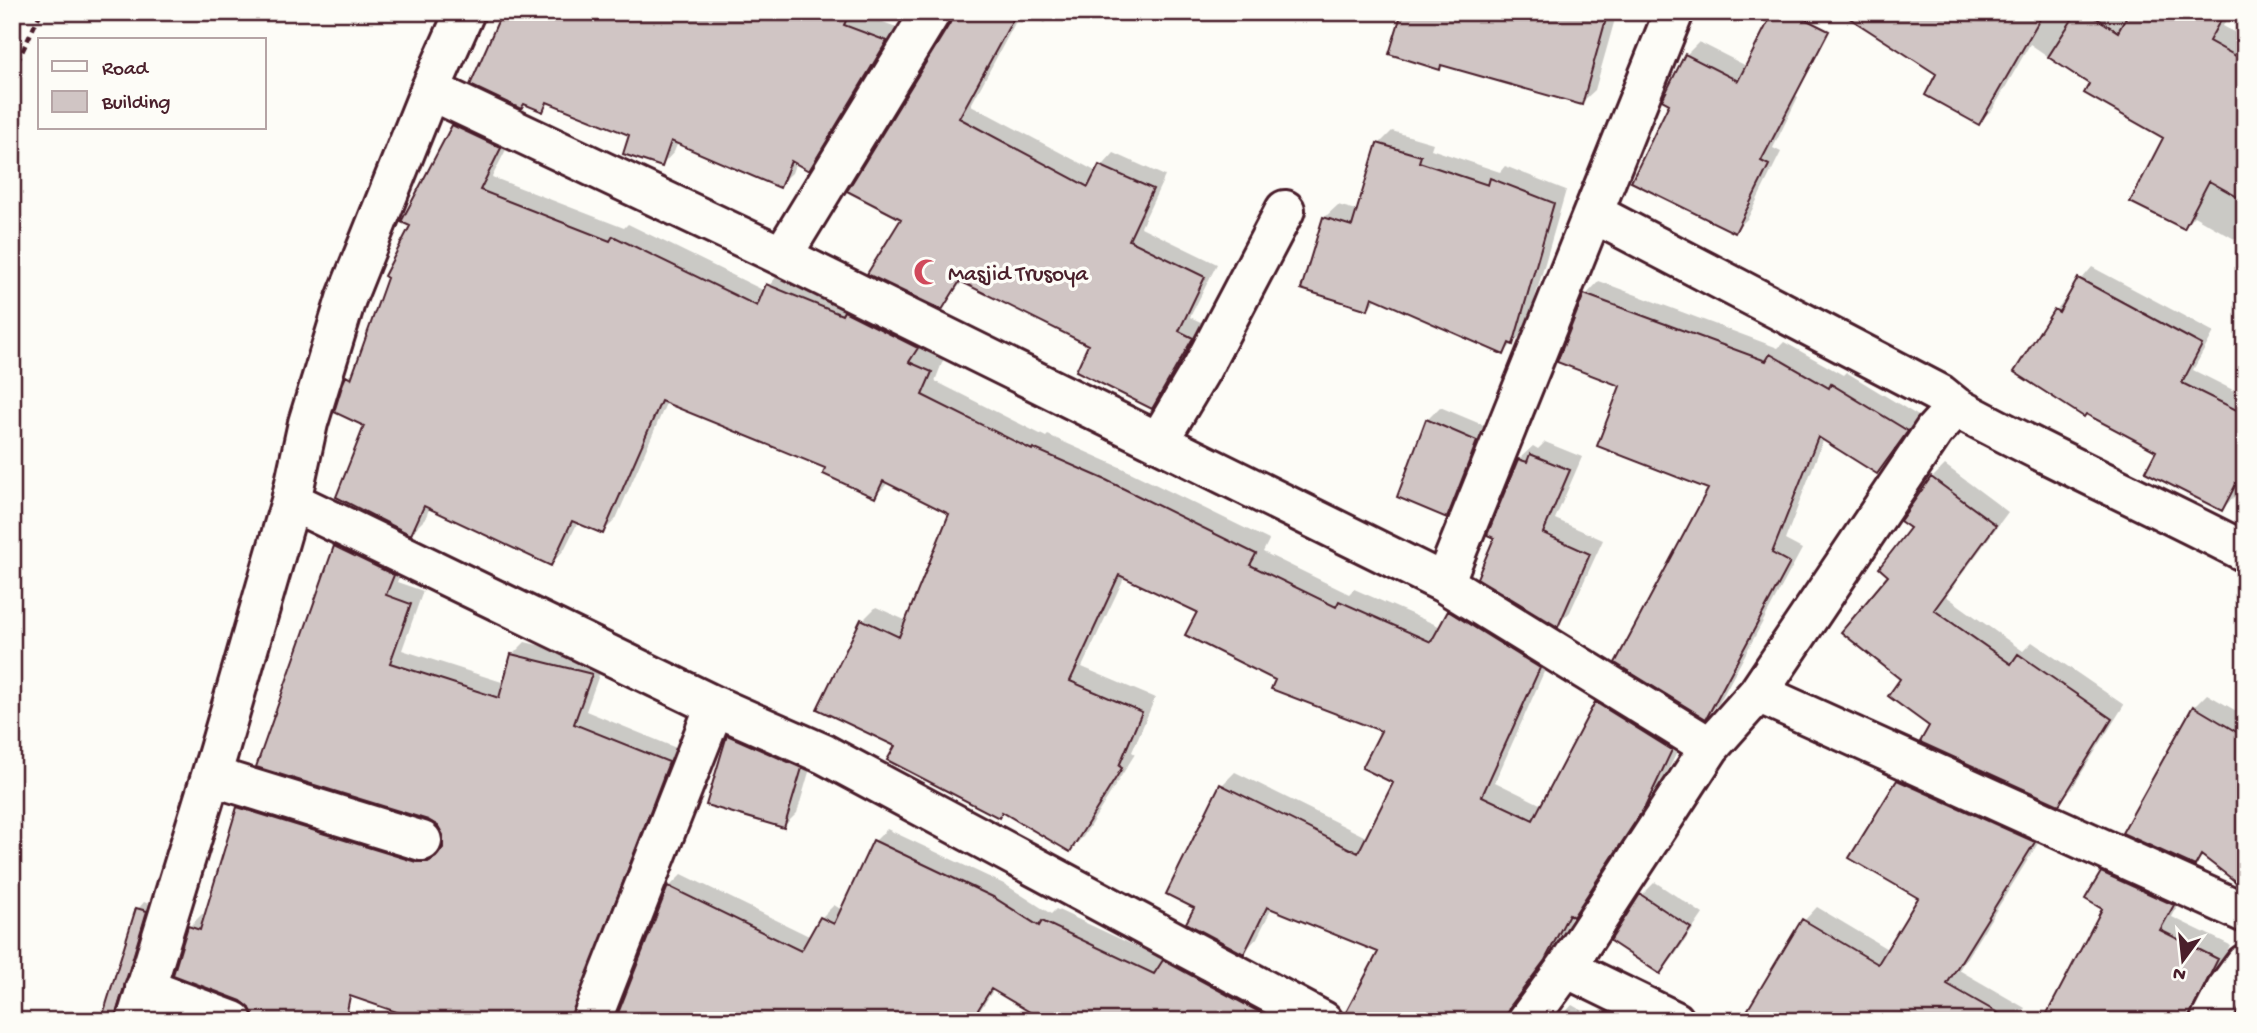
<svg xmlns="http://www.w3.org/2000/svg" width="2257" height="1033" font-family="'Gochi Hand',sans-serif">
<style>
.shadow{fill:#0003}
.building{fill:#d0c5c4;stroke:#4a1f2b;stroke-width:2}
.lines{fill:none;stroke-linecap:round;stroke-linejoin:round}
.minor-casing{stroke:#4a1f2b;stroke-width:44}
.path{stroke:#4a1f2b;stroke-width:4.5;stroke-dasharray:7 5;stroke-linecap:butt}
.minor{stroke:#fdfcf7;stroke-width:38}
.labels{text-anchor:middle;stroke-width:7;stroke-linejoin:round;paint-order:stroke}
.poi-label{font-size:23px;fill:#4a1f2b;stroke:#fdfcf7;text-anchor:start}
</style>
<rect width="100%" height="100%" fill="#fdfcf7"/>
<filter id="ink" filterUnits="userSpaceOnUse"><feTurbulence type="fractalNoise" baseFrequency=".0143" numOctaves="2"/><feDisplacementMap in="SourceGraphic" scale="14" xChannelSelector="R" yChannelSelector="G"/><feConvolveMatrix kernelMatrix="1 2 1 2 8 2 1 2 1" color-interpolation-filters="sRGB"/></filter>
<g filter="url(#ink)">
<path class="shadow" d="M504 12H856L899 28 821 156 808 168 796 162 792 173 779 185 678 142 674 152 662 165 631 134 551 101 543 110Z
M978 12H1021L971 105 1097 172 1114 153 1165 176 1141 227 1217 264 1190 317 1205 324 1165 393 1152 406 1091 345 963 281 941 308 904 218Z
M1026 12H1054L1044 23Z
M1404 12H1617L1595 90 1581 103 1444 64 1439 68Z
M1872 12H2230L2223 26 2245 38V245L2194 216 2184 227 2166 137 2030 44 1993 109 1978 123 1938 74Z
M1699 42 1778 82 1777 85 1798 97 1773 148 1781 152 1748 218 1735 231 1672 103 1686 55Z
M466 112 514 134 492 177 624 228 628 224 765 291 781 271 931 334 921 349 944 358 935 381 1046 437 1048 435 1120 467 1269 540 1263 552 1349 594 1354 589 1441 627 1450 612 1463 599 1552 654 1495 782 1542 805 1596 703 1610 689 1685 736 1658 791 1587 901 1574 913 1558 944 1522 993 1518 1004 1524 1021H1385L1381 951 1272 908 1257 938 1244 952 1197 907 1222 785 1235 772 1368 838 1395 782 1383 730 1277 679 1199 611 1125 576 1082 667 1155 698 1132 752 1135 754 1083 837 1070 850 1004 811 999 816 897 746 863 620 876 607 907 621 951 513 889 482 875 496 828 467 667 401 616 519 603 532 578 522 564 550 551 564 430 507 425 519 411 533 348 377 357 368 412 225 404 221 452 125Z
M1392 131 1433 143 1431 149 1500 172 1505 166 1566 190 1526 329 1504 353 1378 297 1368 308 1324 218 1338 205 1359 211 1379 144Z
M2092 267 2214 332 2193 370 2245 396V477L2235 496 2222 509 2158 450 2017 371 2056 310Z
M1599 281 1778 348 1784 342 1843 375 1846 372 1920 417 1877 472 1824 438 1785 540 1802 549 1719 703 1706 717 1710 488 1623 385 1559 361 1586 295Z
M1440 407 1490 428 1460 503 1446 516 1427 420Z
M1545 442 1582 457 1555 519 1603 540 1570 612 1557 625 1496 537 1519 459 1533 446 1538 449Z
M1945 465 2008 512 1946 596 2023 651 2032 642 2124 705 2071 790 2058 803 1931 726 1903 679 1891 575 1932 478Z
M348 534 406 562 397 582 423 591 402 650 505 683 512 655 525 642 604 661 586 711 681 750 586 1021H429L349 994 251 1005 175 974 190 926 202 914 207 915 238 808 251 795 429 850 444 849 445 836 335 547Z
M2207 694 2245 716V887L2204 855 2195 864 2124 833 2194 707Z
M742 723 814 755 797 813 784 826 729 736Z
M1912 767 2047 829 1959 970 2025 1008 2017 1021H1867L1804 921 1817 907 1889 950 1921 898 1898 781Z
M887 829 1006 885 1051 914 1056 909 1165 960 1177 948 1303 1021H1048L994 989 973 1021H825L669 887 682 874 811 937 821 918 834 905 842 910 875 841Z
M2115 859 2186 891 2172 917 2230 945 2192 1021H2052L2105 908 2102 873Z
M1655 882 1703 914 1673 958 1659 972 1642 895Z
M144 902 152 905 121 1008 114 1015 138 909Z
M1572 1005 1600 1021H1557Z"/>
<path class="building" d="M502 12H850L844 25 887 41 809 171 791 161 780 188 671 141 662 167 623 154 629 135 547 102 543 112 524 104 521 109 470 85Z
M953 12H1017L959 118 1088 187 1099 165 1153 189 1129 240 1205 277 1179 331 1193 338 1152 409 1076 371 1088 345 960 281 942 310 867 274 901 219 847 191 950 23Z
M1402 12H1608L1582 105 1441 65 1440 70 1389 54Z
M1773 12H1791L1829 31 1761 161 1769 165 1735 233 1631 182 1669 104 1662 100 1685 54 1738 81Z
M1840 12H2044L1979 125 1925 95 1936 74Z
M2077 12H2087L2118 32 2129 12H2225L2209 41 2245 61V201L2209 181 2184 229 2130 202 2163 138 2084 93 2089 84 2048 57Z
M452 125 501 148 480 190 610 241 613 236 757 306 766 284 842 315 844 311 918 348 909 362 932 372 922 395 1032 450 1033 448 1106 480 1256 554 1250 565 1336 607 1339 601 1431 642 1448 611 1540 668 1482 796 1533 820 1595 702 1672 750 1645 807 1573 917 1569 914 1545 960 1509 1008 1505 1021H1345L1344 1016 1378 952 1267 907 1244 954 1186 923 1194 908 1166 894 1220 784 1358 853 1393 783 1362 768 1381 731 1271 689 1275 680 1185 635 1197 612 1119 575 1070 681 1142 712 1119 766 1122 768 1070 852 1002 812 999 818 887 760 895 746 817 709 861 619 899 637 949 514 883 481 875 498 823 474 825 468 661 401 603 534 572 521 551 566 424 506 411 535 336 497 364 426 334 412 343 383 346 376 351 379 387 278 384 276 410 226 401 222Z
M1377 143 1421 156 1419 162 1488 185 1490 178 1554 203 1513 345 1509 343 1504 355 1372 297 1368 310 1301 289 1323 217 1352 226Z
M2078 278 2202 345 2182 383 2245 414V467L2222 511 2145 472 2156 451 2086 414 2084 417 2014 372 2054 309 2059 312Z
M1584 294 1766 361 1770 354 1829 388 1831 384 1908 431 1877 474 1818 437 1772 553 1790 563 1706 719 1615 663 1708 489 1597 446 1620 386 1557 362Z
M1426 419 1477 441 1447 518 1397 497Z
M1530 454 1570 470 1543 533 1590 554 1558 627 1477 578 1494 538 1487 535 1518 459 1527 462Z
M1931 477 1996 525 1934 610 2011 664 2018 654 2112 719 2059 805 1920 742 1929 726 1888 696 1900 679 1841 632 1888 576 1879 568 1910 528 1900 521Z
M334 546 394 575 386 595 411 604 390 663 499 698 511 654 592 674 574 724 669 762 570 1021H423L350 996 345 1021H254L250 1008 241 1001 173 975 188 926 200 930 237 807 416 862H428L436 857 443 848V835L438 826 428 820 256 767Z
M2193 706 2245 737V889L2201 855 2195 866 2122 833Z
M727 735 802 768 784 828 706 805Z
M1897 780 2035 842 1947 984 2012 1021H1741L1802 919 1878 964 1918 898 1849 858Z
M873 840 993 897 1039 926 1042 921 1154 974 1163 960 1276 1021H1045L991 989 971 1021H615L668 886 801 951 820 917 834 924Z
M2101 872 2174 905 2160 930 2218 959 2187 1021H2043L2102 909 2085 899Z
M1640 894 1691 928 1660 974 1610 941Z
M136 908 147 911 115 1017 102 1018Z"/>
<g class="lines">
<g class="minor-casing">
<path id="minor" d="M430 90 782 256 1444 583 1710 747
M1593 213 1940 394 1956 407
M782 256 931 12
M1158 442 1202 368 1285 210
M291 501 715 706 824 754 1323 1021
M1444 583 1674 12
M1758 693 2245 913
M211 776 422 841
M1566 968 1675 1021
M145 988 233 1021
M136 1021 218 753 291 501 308 423 346 299 430 90 465 12
M591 1021 715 706
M1527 1021 1566 968 1710 747 1758 693 1934 431 1956 407C2051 459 2149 502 2245 552
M2210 1021 2226 990 2245 964"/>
</g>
<path class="path" d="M12 73 41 12"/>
<use href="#minor" class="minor"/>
</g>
</g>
<defs>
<g id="mosque-bare" transform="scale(2.1)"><path d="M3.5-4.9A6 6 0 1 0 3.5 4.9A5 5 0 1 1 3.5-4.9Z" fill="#d1495b" stroke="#fdfcf7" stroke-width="2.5" paint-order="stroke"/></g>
</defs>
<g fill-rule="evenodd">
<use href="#mosque-bare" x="927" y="272"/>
</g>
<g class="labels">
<g class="poi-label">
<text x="948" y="280">Masjid Trusoya</text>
</g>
</g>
<rect width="2257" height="1033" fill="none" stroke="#fdfcf7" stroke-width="42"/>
<rect x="21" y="21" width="2215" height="991" fill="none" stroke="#4a1f2b" stroke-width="2.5" filter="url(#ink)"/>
<rect x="38" y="38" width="228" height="91" fill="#fdfcf7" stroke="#b5a4a5" stroke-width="2"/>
<rect x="52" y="61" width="35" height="10" fill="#fdfcf7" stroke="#b5a4a5" stroke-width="2"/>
<text x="102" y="74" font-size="21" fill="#4a1f2b">Road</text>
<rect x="52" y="91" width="35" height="21" fill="#d0c5c4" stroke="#b5a4a5" stroke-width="2"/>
<text x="102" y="108" font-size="21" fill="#4a1f2b">Building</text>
<g transform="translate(2183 960) rotate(195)" stroke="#fdfcf7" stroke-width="5" paint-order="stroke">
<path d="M0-5L12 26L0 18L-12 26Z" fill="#4a1f2b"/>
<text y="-10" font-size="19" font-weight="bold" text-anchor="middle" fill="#4a1f2b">N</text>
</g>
</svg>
